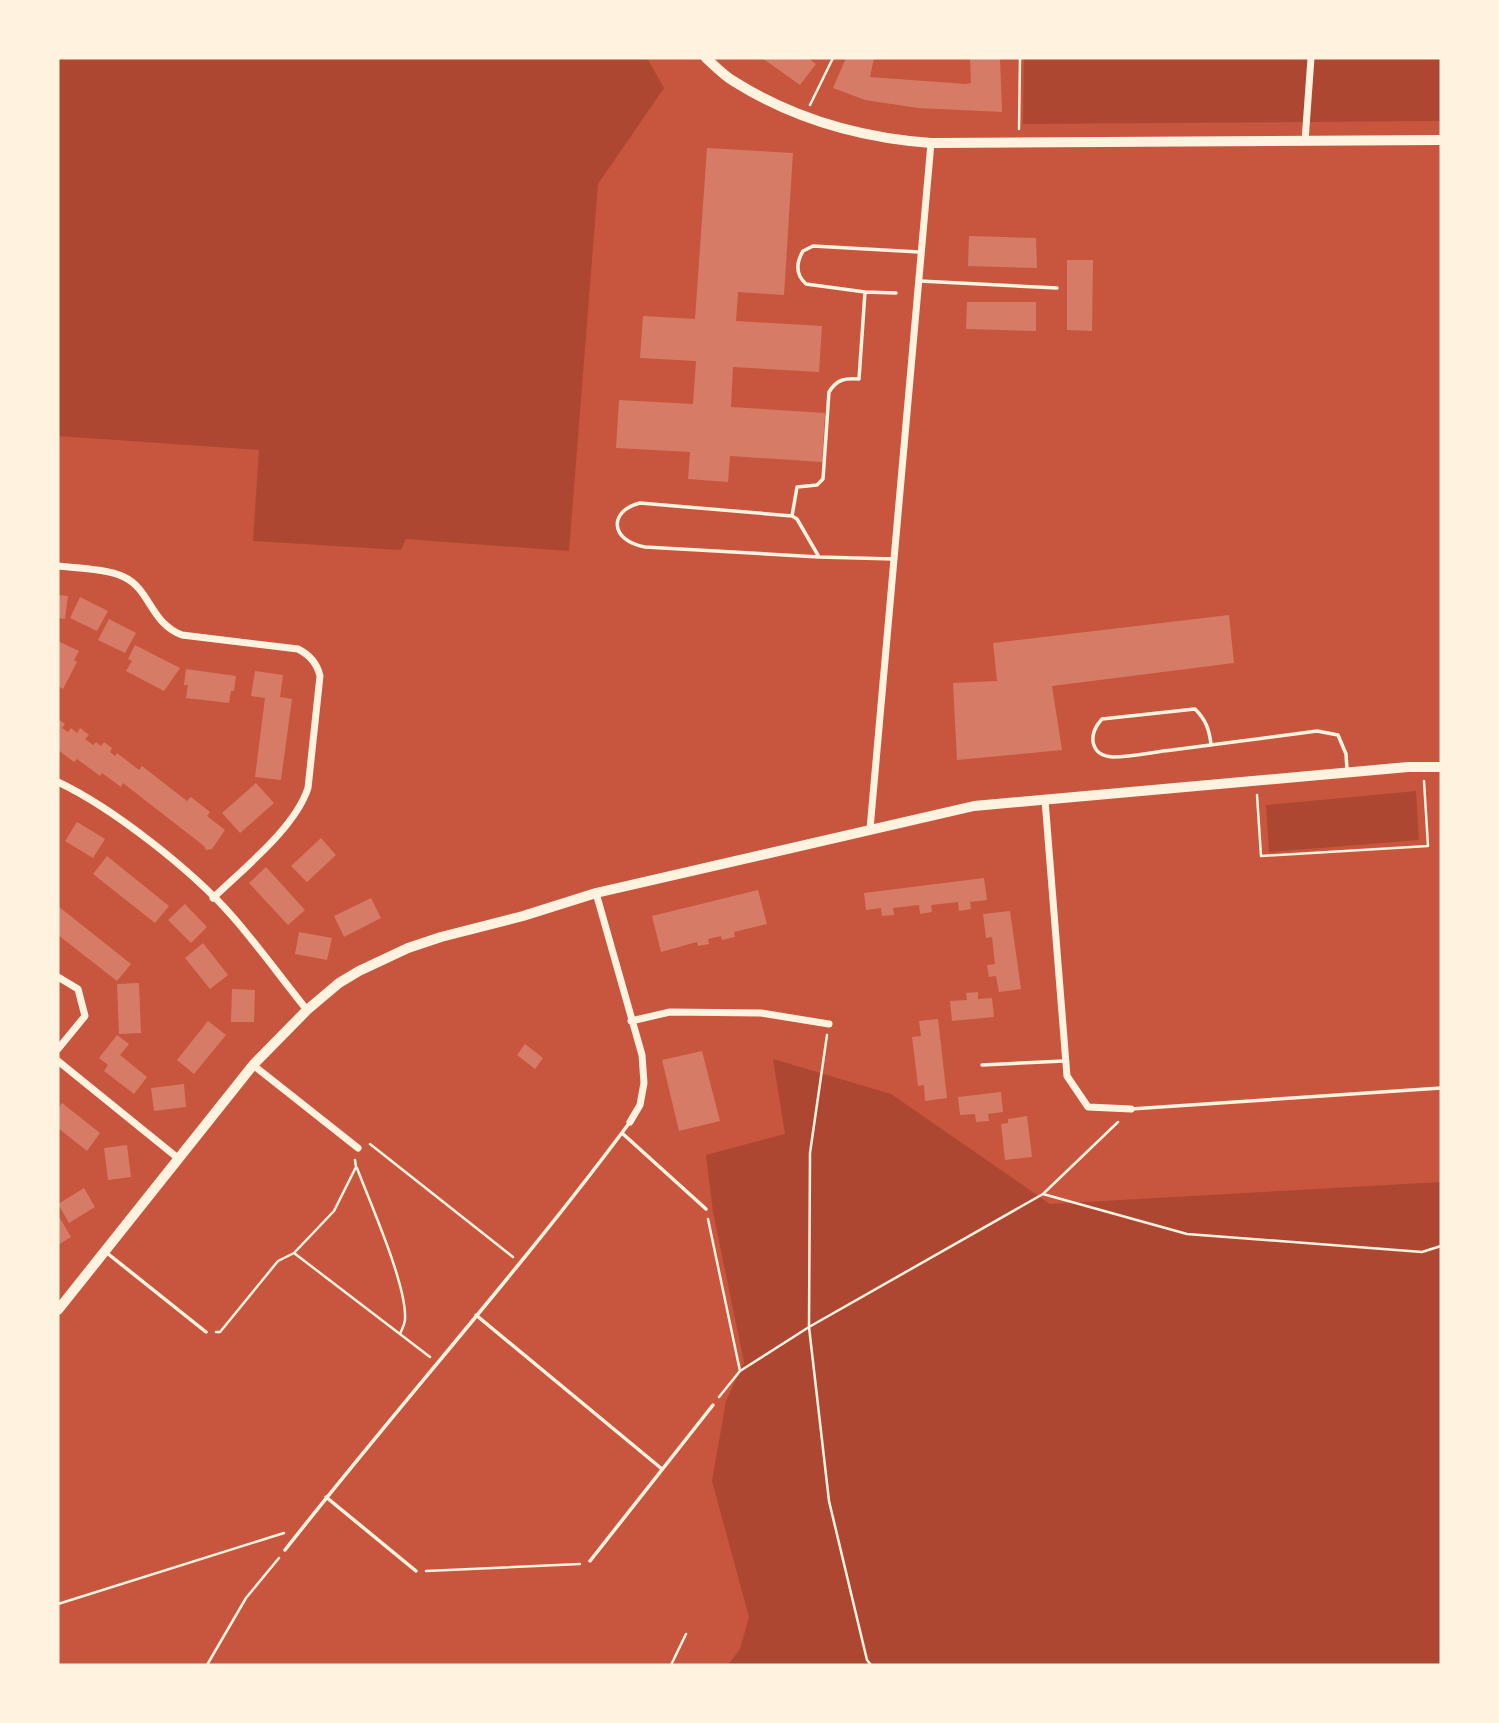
<svg xmlns="http://www.w3.org/2000/svg" width="1499" height="1723" font-family="'Work Sans',sans-serif">
<style>
.green{fill:#ae4732}
.building{fill:#d67c66}
.lines{fill:none;stroke-linecap:round;stroke-linejoin:round}
.path{stroke:#fff3e0;stroke-width:2.5}
.service{stroke:#fff3e0;stroke-width:3.5}
.minor{stroke:#fff3e0;stroke-width:7}
.tertiary{stroke:#fff3e0;stroke-width:10}
</style>
<rect width="100%" height="100%" fill="#c8553d"/>
<path class="green" d="M58 58H647L664 88 598 184 569 551 406 539 401 550 253 541 259 450 58 436Z
M1024 58H1441V121L1023 124Z
M1416 791 1419 840 1269 852 1266 805Z
M773 1059 891 1094 1050 1204 1441 1182V1665H728L740 1649 749 1617 712 1481 726 1401 744 1362 713 1212 706 1155 785 1134Z"/>
<path class="building" d="M762 58H808L816 64 800 85Z
M846 58H874L870 77 966 84 971 83 970 58H1000L1002 112 918 108 865 100 833 88Z
M707 148 793 153 784 295 738 292 736 321 822 326 819 372 733 367 731 407 825 413 822 462 730 456 728 482 688 479 690 452 616 448 619 400 693 404 696 361 640 358 643 316 695 319Z
M969 236 1036 238 1037 268 968 266Z
M1067 260H1093L1092 331 1067 330Z
M967 302H1036V331L966 329Z
M58 595 68 596 65 619 58 618Z
M80 597 108 611 97 631 70 618Z
M1229 615 1234 663 1052 686 1062 750 957 760 953 683 997 681 993 643Z
M109 619 136 633 125 653 98 640Z
M60 642 79 651 74 660 77 662 63 689 58 686V647Z
M135 645 180 668 164 691 126 671 132 661 128 659Z
M186 669 236 676 234 691H231L229 703 186 698 188 685H184Z
M255 671 283 675 280 697 292 699 281 780 255 777 265 698 251 696Z
M58 719 65 724 62 728 68 732 71 728 77 733 80 728 89 735 85 739 93 745 96 742 101 746 104 742 112 748 110 752 115 756 117 753 139 770 142 766 187 801 191 797 210 812 207 816 225 830 212 849 206 850 204 846 123 783 121 787 102 773 100 776 77 759 74 762 58 750Z
M256 783 274 803 240 833 222 813Z
M77 822 105 839 93 858 65 841Z
M321 838 336 855 307 882 291 866Z
M107 856 169 906 155 923 93 874Z
M266 867 305 910 288 925 249 883Z
M984 878 987 900 970 902 971 909 959 911 958 902 931 905 932 912 920 914 919 905 893 908 894 915 882 916 881 908 866 910 864 893Z
M758 890 767 924 734 932 735 937 722 940 721 936 708 939 709 944 698 946 697 942 661 952 652 916Z
M371 898 381 918 344 937 334 916Z
M185 904 207 927 191 943 168 920Z
M58 906 131 964 117 981 58 935Z
M1010 911 1021 989 999 992 996 976 989 977 987 965 995 964 992 937 986 938 983 914Z
M299 932 332 938 327 960 295 954Z
M203 943 228 975 210 989 185 958Z
M139 983 141 1033 119 1034 117 984Z
M232 989 255 990 254 1022H231Z
M978 992V999L992 998 994 1017 952 1021 950 1001 967 1000 966 993Z
M938 1019 947 1098 925 1101 924 1085 918 1086 912 1037 921 1036 919 1021Z
M208 1021 226 1035 194 1074 177 1060Z
M117 1035 129 1044 120 1055 147 1077 134 1094 104 1071 108 1065 99 1058Z
M525 1044 543 1058 535 1069 517 1055Z
M702 1051 720 1121 679 1131 662 1060Z
M184 1084 186 1107 154 1111 151 1088Z
M1001 1092 1003 1112 988 1114 989 1121 976 1122 975 1114 960 1115 958 1097Z
M62 1103 100 1133 87 1151 58 1128V1109Z
M1027 1116 1032 1157 1005 1160 1001 1124 1008 1123V1119Z
M127 1145 131 1177 108 1180 104 1148Z
M84 1188 95 1207 69 1223 58 1204Z
M58 1215 71 1237 58 1245Z"/>
<g class="lines">
<path class="path" d="M810 105 833 58
M1019 129 1020 58
M1257 795 1261 856 1428 846 1424 781
M827 1035 810 1153 809 1327 829 1501 867 1660 871 1665
M370 1144 513 1257
M357 1168C370 1203 407 1285 405 1319 405 1324 402 1329 400 1334
M1043 1194 1187 1234 1422 1252 1441 1246
M708 1219 740 1371 719 1397
M294 1253 430 1357
M216 1332H220L278 1261 294 1253 334 1211 356 1167 355 1160
M740 1371 809 1327 1043 1194 1118 1122
M426 1571 580 1564
M58 1604 284 1533
M207 1665 246 1598 279 1558
M671 1665 686 1634"/>
<path class="service" d="M920 281 1057 288
M865 292 806 284C795 274 796 263 803 251L813 246 919 252
M792 516 797 487 817 485 823 479 829 392C837 379 845 378 859 379L865 292 896 293
M819 557 645 547C610 541 608 511 640 503L792 516 797 519 819 557 894 559
M1211 744C1209 729 1206 720 1195 709L1102 719C1088 733 1089 756 1113 757 1132 757 1153 752 1172 750 1221 744 1269 737 1317 731L1338 735 1346 754 1347 770
M982 1065 1064 1061
M1131 1109 1441 1088
M622 1133 706 1209
M107 1253 206 1332
M476 1315 662 1469
M326 1497 416 1571
M285 1550C398 1406 521 1269 630 1122
M590 1561 713 1405"/>
<path class="minor" d="M1305 141 1311 58
M58 566C76 568 108 569 124 577 150 589 151 624 182 635L298 649C310 655 317 663 320 676L308 788C295 828 244 868 213 898
M58 782C113 808 193 871 233 917 259 947 282 979 307 1010
M1045 800 1067 1076 1088 1107 1131 1109
M870 829 931 143
M596 893 642 1055 644 1083 640 1105 630 1122
M58 977 78 989 85 1016 58 1049
M631 1021 670 1012 761 1013 829 1024
M58 1061 179 1159
M253 1065 358 1148"/>
<path class="tertiary" d="M706 58C715 66 724 76 735 82 794 119 862 138 931 143L1441 140
M58 1310 253 1065 307 1010 339 983 359 971 408 948 441 937 523 916 596 893 974 806 1408 767H1441"/>
</g>
<rect width="1499" height="1723" fill="none" stroke="#fff3e0" stroke-width="119"/>
</svg>
